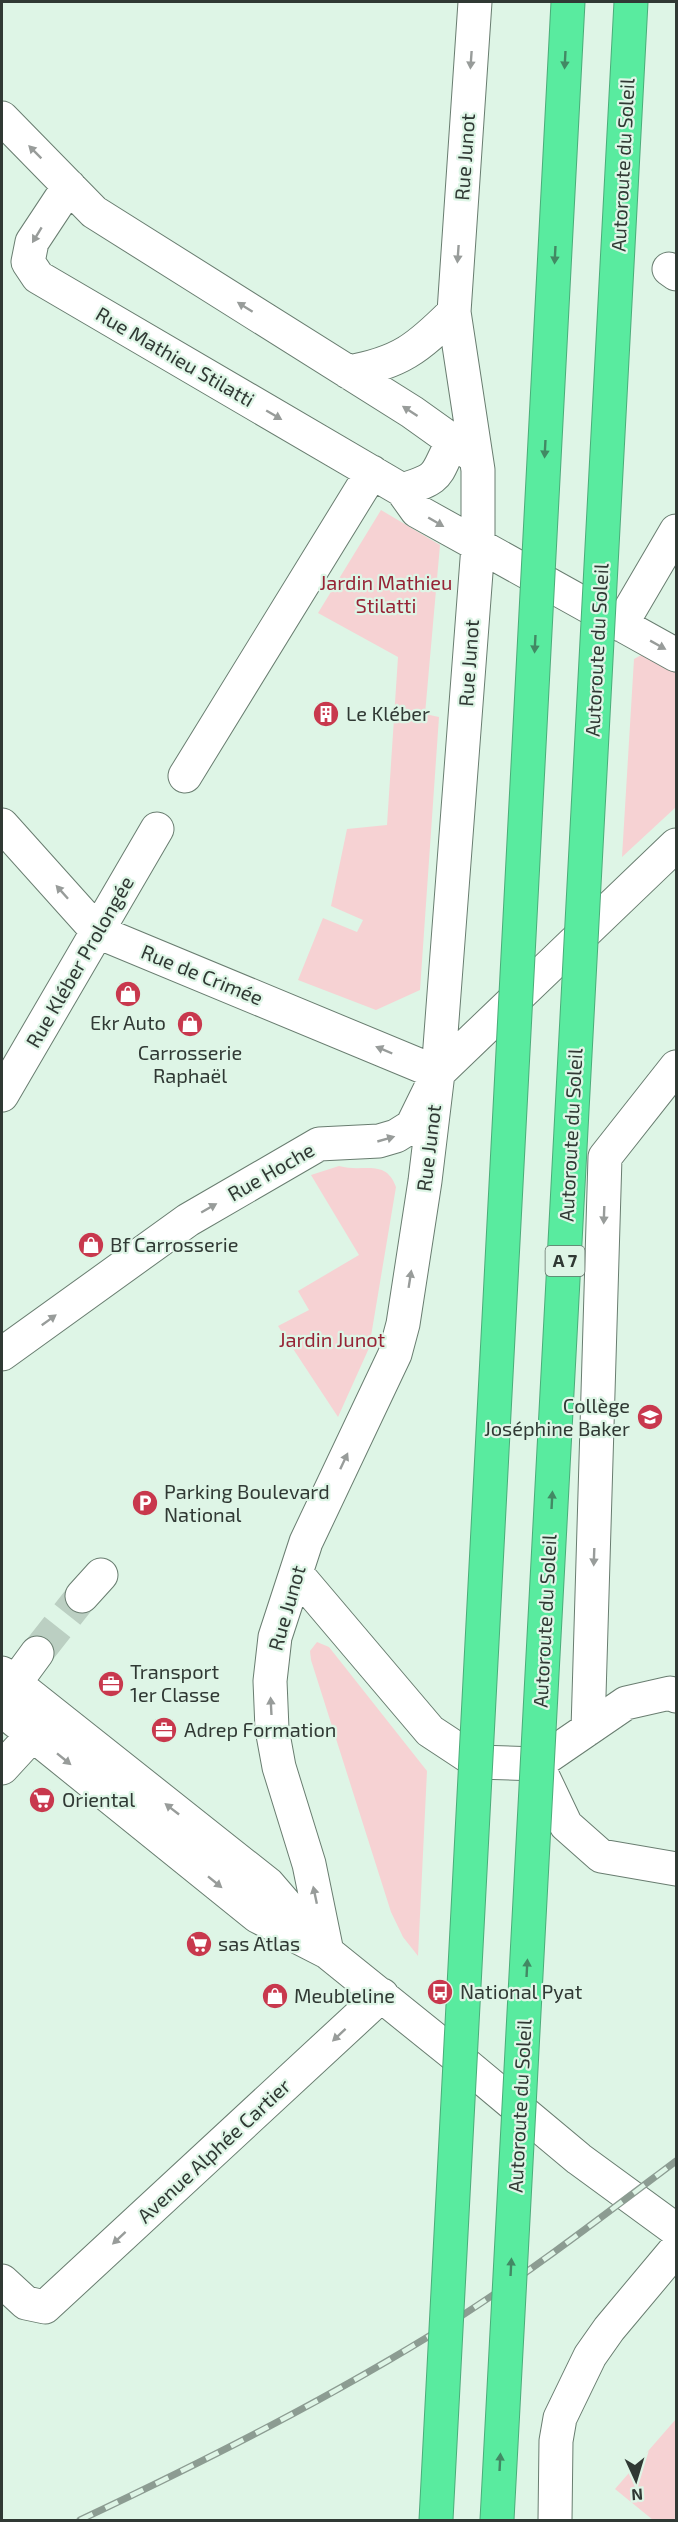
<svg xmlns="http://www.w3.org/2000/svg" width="678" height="2522" font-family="'Exo 2',sans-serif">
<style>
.green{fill:#f6d2d3}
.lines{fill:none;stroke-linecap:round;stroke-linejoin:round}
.minor-tunnel{stroke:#bbcfc2;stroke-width:33;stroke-dasharray:33 16;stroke-linecap:butt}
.minor-casing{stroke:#697d70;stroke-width:35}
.minor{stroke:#fff;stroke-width:33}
.rail-casing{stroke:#8c9c92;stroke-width:7}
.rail{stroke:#def5e6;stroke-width:4.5;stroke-dasharray:14;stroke-linecap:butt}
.highway-bridge-casing{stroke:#4bad7a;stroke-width:35;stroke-linecap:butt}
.highway-bridge{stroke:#59eb9f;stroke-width:33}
.oneway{fill:#989c9a}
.oneway2{fill:#428964}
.labels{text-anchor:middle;stroke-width:4.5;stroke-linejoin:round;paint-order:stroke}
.shield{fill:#def5e6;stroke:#647169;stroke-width:1.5}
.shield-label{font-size:18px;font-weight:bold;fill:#303934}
.street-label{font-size:20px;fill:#303934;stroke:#def5e6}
.park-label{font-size:20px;fill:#962335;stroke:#def5e6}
.poi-label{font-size:20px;fill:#303934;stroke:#def5e6;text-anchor:start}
</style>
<rect width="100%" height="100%" fill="#def5e6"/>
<path class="green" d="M381 510 440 545 425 714 439 717 420 990 376 1010 298 980 323 918 357 932 363 920 331 906 347 829 387 825 398 657 318 613Z
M645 653 676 673V807L622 857 634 659Z
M339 1166C362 1173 386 1158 396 1187L369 1348 338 1417 278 1326 309 1310 298 1291 359 1255 311 1175Z
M317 1642 329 1647 427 1771 418 1956 403 1937 391 1912 311 1660 310 1651Z
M676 2419V2520H653L615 2489Z"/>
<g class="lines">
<path class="minor-tunnel" d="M37 1653 82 1596"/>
<g class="minor-casing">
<path id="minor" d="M2 118 94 212 412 412 475 457
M69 186 32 242 28 262 38 277 402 490 417 511 676 655
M669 269 676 274
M348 372C400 363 418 348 454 312
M402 490C444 477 434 475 453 441
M621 625 676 531
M185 776 372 472
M2 825 98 932 438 1073
M2 1095 157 829
M2 1354 188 1220 319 1144 379 1141 396 1136 412 1126 438 1073 676 845
M296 1573 430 1731 477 1762 537 1764 626 1703 670 1693 676 1696
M82 1596 101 1575
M2 1673 268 1884 318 1942
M15 1683 37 1653
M2 1710 257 1916 327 1952 451 2052 579 2159 676 2230
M588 1729 605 1157 676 1067
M537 1764 566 1825 601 1856 676 1869
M2 1768 47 1719
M327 1952 309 1864 279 1767 272 1729 270 1681 275 1637 306 1542 395 1354 403 1324 425 1181 438 1073 478 546V470L454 312 475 2
M2 2281 26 2303 45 2307 382 1995
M555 2520 556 2441 560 2418 590 2356 609 2329 676 2249"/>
</g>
<use href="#minor" class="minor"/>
<g class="rail-casing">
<path id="rail" d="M80 2520C207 2460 332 2397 452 2322 529 2273 603 2216 676 2161"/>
</g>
<use href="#rail" class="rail"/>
<g class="highway-bridge-casing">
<path id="highway-bridge" d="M436 2520 568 2
M497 2520 631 2"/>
</g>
<use href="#highway-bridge" class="highway-bridge"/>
</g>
<defs><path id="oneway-solid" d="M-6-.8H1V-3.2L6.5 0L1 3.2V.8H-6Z" transform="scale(1.5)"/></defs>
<g class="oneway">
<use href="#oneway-solid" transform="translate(471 60) rotate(94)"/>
<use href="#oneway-solid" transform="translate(35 152) rotate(-135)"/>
<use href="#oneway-solid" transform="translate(37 235) rotate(121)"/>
<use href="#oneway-solid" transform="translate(458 254) rotate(94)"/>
<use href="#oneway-solid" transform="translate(245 307) rotate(-148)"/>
<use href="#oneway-solid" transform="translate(410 411) rotate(-147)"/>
<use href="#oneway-solid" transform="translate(274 415) rotate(30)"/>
<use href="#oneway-solid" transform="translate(436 522) rotate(30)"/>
<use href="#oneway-solid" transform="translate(658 645) rotate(29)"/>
<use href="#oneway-solid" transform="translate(62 892) rotate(-132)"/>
<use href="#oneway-solid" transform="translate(384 1050) rotate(-157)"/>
<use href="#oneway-solid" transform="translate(386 1139) rotate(-16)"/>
<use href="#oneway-solid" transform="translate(209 1208) rotate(-30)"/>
<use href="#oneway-solid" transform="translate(604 1215) rotate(92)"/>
<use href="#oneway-solid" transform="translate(410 1279) rotate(-81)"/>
<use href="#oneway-solid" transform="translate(49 1320) rotate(-36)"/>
<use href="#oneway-solid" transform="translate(344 1461) rotate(-65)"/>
<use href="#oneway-solid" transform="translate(594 1557) rotate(92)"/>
<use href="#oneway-solid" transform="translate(271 1706) rotate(-93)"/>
<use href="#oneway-solid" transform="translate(64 1759) rotate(39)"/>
<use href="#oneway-solid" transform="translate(172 1809) rotate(-142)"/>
<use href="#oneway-solid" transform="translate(215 1882) rotate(39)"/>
<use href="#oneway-solid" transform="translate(315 1895) rotate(-102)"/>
<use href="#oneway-solid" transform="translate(339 2035) rotate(137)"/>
<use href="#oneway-solid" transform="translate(119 2238) rotate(137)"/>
</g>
<g class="oneway2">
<use href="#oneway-solid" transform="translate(565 60) rotate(93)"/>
<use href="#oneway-solid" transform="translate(555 255) rotate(93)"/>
<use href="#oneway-solid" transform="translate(545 449) rotate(93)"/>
<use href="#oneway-solid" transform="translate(535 644) rotate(93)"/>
<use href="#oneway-solid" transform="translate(552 1500) rotate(-87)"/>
<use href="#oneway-solid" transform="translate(527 1968) rotate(-87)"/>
<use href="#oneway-solid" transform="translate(511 2267) rotate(-87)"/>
<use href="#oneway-solid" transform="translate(500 2462) rotate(-87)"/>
</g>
<defs>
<g id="building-disc" transform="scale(1.35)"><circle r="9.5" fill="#c8384d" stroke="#def5e6"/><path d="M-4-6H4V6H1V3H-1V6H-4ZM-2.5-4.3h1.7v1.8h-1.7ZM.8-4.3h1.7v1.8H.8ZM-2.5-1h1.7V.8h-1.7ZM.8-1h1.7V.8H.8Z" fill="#fff"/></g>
<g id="shop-disc" transform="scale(1.35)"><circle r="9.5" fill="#c8384d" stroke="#def5e6"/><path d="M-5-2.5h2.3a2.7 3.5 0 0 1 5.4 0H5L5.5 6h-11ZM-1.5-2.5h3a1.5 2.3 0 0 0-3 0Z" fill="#fff"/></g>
<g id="school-disc" transform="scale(1.35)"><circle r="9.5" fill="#c8384d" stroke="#def5e6"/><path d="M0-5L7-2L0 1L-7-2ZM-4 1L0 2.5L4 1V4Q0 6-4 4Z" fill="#fff"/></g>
<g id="parking-disc" transform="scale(1.35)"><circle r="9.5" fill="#c8384d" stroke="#def5e6"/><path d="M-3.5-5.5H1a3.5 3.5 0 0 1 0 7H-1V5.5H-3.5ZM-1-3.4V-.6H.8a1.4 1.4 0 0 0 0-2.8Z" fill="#fff"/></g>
<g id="office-disc" transform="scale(1.35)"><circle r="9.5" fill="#c8384d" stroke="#def5e6"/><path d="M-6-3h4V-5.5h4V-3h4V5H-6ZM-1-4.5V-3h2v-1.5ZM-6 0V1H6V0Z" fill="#fff"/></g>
<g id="supermarket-disc" transform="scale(1.35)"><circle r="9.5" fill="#c8384d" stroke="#def5e6"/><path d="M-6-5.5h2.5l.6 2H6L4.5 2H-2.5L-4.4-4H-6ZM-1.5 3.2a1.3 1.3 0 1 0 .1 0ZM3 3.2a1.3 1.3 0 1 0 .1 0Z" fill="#fff"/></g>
<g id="bus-disc" transform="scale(1.35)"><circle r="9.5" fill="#c8384d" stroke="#def5e6"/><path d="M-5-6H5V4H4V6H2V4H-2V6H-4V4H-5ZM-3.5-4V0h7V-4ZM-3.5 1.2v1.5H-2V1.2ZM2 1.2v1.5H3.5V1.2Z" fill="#fff"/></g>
</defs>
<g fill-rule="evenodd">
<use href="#building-disc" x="326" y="714"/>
<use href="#shop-disc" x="128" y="994"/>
<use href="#shop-disc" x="190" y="1024"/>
<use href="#shop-disc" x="91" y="1245"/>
<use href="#school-disc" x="650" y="1417"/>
<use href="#parking-disc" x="145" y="1503"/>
<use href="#office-disc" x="111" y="1684"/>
<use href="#office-disc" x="164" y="1730"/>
<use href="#supermarket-disc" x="42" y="1800"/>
<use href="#supermarket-disc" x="199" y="1944"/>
<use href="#bus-disc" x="440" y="1992"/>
<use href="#shop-disc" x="275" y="1996"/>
</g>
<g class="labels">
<rect class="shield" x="545.5" y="1246" width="39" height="30" rx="4.5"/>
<g class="shield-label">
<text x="565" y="1267">A 7</text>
</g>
<g class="street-label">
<text transform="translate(465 157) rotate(-86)" y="7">Rue Junot</text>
<text transform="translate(623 165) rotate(-87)" y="7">Autoroute du Soleil</text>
<text transform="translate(175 357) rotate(30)" y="7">Rue Mathieu Stilatti</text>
<text transform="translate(597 650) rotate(-87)" y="7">Autoroute du Soleil</text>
<text transform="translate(469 663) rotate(-86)" y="7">Rue Junot</text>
<text transform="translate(80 962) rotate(-60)" y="7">Rue Kléber Prolongée</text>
<text transform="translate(202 975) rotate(22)" y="7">Rue de Crimée</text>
<text transform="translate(571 1135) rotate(-87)" y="7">Autoroute du Soleil</text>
<text transform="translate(429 1148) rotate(-83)" y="7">Rue Junot</text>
<text transform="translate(271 1172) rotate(-30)" y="7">Rue Hoche</text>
<text transform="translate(287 1608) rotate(-74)" y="7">Rue Junot</text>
<text transform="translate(545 1621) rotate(-87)" y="7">Autoroute du Soleil</text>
<text transform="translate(520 2106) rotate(-87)" y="7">Autoroute du Soleil</text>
<text transform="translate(214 2151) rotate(-43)" y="7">Avenue Alphée Cartier</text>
</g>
<g class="park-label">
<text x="386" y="590">Jardin Mathieu<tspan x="386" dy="23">Stilatti</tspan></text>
<text x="332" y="1347">Jardin Junot</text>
</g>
<g class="poi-label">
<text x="346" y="721">Le Kléber</text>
<text x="128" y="1030" text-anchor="middle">Ekr Auto</text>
<text x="190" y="1060" text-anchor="middle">Carrosserie<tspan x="190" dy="23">Raphaël</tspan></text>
<text x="110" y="1252">Bf Carrosserie</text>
<text x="630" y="1413" text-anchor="end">Collège<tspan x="630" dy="23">Joséphine Baker</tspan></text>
<text x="164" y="1499">Parking Boulevard<tspan x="164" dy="23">National</tspan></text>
<text x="130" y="1679">Transport<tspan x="130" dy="23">1er Classe</tspan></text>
<text x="184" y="1737">Adrep Formation</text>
<text x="62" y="1807">Oriental</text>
<text x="218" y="1951">sas Atlas</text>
<text x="460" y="1999">National Pyat</text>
<text x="294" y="2003">Meubleline</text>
</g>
</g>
<rect width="678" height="2522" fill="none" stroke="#303934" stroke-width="6"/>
<g transform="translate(636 2480) rotate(176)" stroke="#def5e6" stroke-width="4.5" paint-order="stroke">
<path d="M0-4.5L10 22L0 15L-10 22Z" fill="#303934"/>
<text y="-9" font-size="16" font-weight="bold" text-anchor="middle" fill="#303934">N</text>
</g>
</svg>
